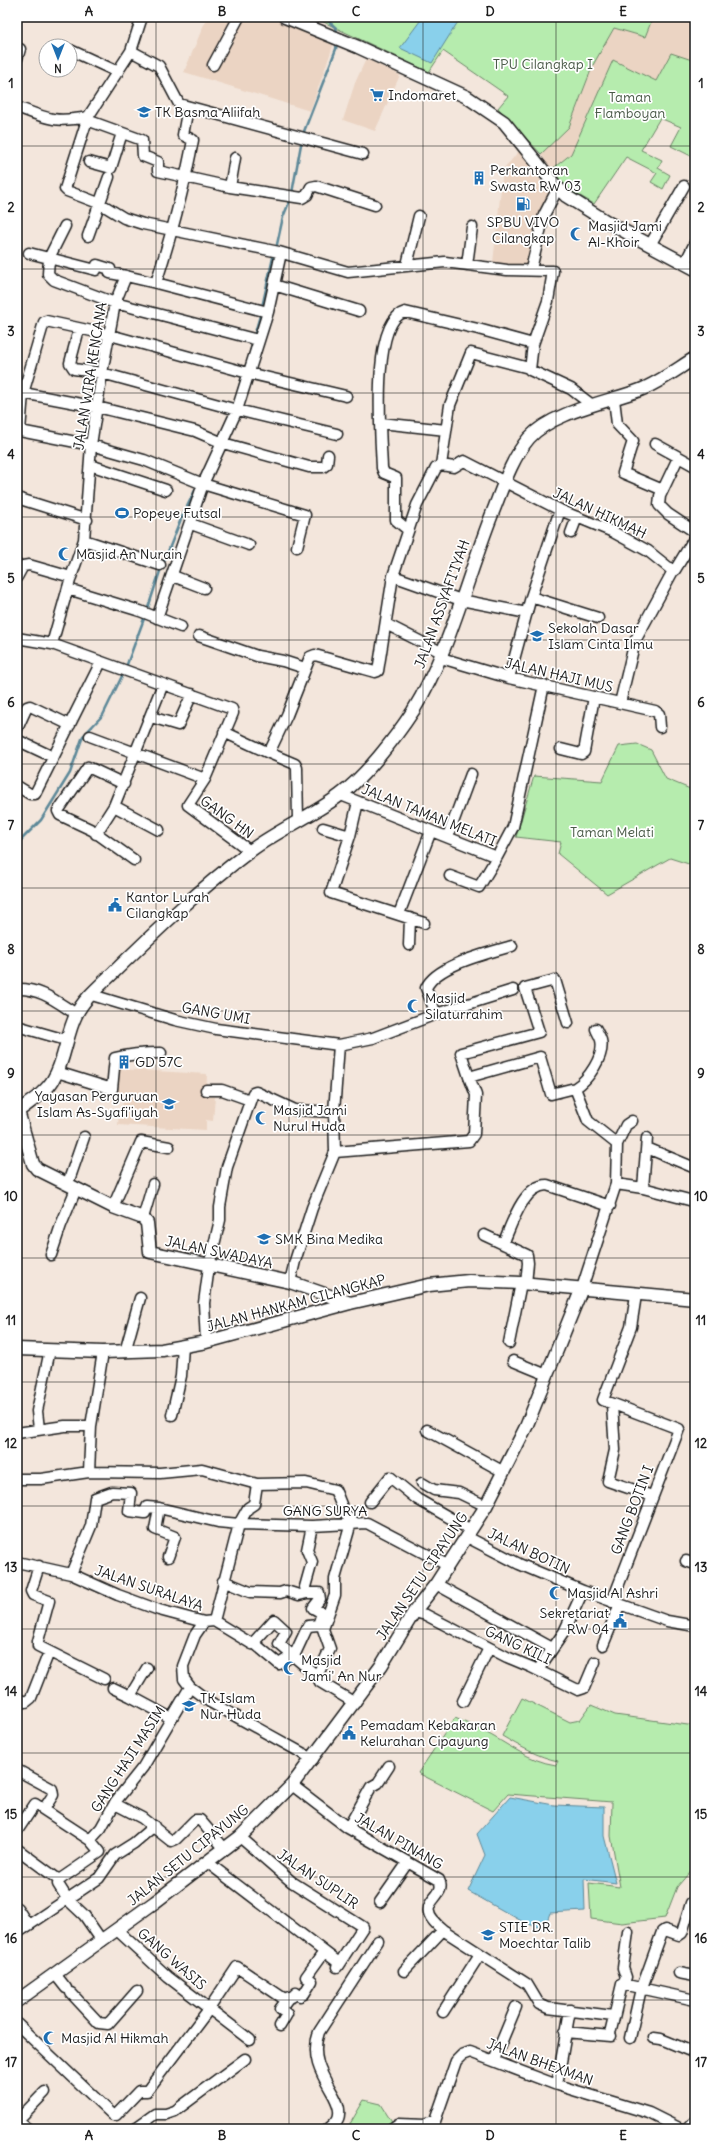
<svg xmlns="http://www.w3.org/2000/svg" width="712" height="2146" font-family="Delius,sans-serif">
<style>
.built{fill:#ebd4c3}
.green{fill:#b6ecae;stroke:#698465}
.water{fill:#89d0eb;stroke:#5d8898}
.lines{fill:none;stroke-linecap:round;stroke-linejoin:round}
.stream{stroke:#5d8898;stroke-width:2.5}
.minor-casing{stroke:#1c1c1c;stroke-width:13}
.tertiary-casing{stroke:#1c1c1c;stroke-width:15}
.minor{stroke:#fff;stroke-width:10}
.tertiary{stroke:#fff;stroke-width:12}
.grid{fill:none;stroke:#1c1c1c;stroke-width:1;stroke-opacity:0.55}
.labels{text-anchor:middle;stroke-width:3.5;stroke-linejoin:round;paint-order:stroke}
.park-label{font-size:14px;fill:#4a5a48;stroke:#fff}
.poi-label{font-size:14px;fill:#1c1c1c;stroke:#fff;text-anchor:start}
.street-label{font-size:14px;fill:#1c1c1c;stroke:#fff}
.neatline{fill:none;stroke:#1c1c1c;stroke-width:1.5}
.grid-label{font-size:13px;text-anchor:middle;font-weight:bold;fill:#1c1c1c}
</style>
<rect width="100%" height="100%" fill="#f3e6dc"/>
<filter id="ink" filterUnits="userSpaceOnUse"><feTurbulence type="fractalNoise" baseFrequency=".025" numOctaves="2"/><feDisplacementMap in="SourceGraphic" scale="8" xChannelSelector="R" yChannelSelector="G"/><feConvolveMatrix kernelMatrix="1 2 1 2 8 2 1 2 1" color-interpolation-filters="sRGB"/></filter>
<g filter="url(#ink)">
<path class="built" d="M207 17H272L334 43 310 111 184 72Z
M653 17H695V61L671 54 656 81 613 61 571 154 551 170 541 154 569 127 593 65 614 27 645 37Z
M366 59 400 75 375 131 343 120 355 83Z
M519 151 551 195 527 266 493 263 503 170Z
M119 1069 207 1074 206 1097H215L213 1121 206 1120V1130L118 1125 119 1110H122L123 1099 117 1098Z"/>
<path class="green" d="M313 17H653L645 37 614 28 593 65 569 127 541 154 498 108 508 96 443 51 429 72Z
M671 53 695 61V158L671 146 681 127 660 118 641 150 662 160 658 168 670 175 663 189 651 182 657 173 626 157 594 204 568 189 551 170 571 154 613 60 656 81Z
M637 744 651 750 666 779 695 791V866L670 858 607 894 558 854 561 842 516 837 534 776 602 781 619 746Z
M522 1698 570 1722 580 1720 591 1705 615 1715 695 1726V1866L677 1887 665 1918 622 1923 591 1919 589 1883 620 1887 611 1836 612 1802 508 1794 493 1811 418 1773 455 1718C464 1722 474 1726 483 1731 507 1743 528 1761 556 1765L558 1761C538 1757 519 1746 502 1736Z
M364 2100 381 2104 393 2123 390 2129H347Z"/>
<path class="water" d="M423 17H461L432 63 400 48Z
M510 1797 554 1805 604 1807V1836L616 1883 584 1879 585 1911 550 1913 544 1929 525 1923 468 1891 485 1855 477 1834Z"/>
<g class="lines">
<path class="stream" d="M324 17 336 28 338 35
M303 134 336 49 337 42
M292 193 302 139
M276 249 283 217 291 198
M262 307 274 253
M254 336 261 312
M250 353 253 341
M237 395 243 373
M163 564 181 519 198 484
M147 611 161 568
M126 667 145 616
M17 844 41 820 70 773 83 736 103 715 124 672"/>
<g class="minor-casing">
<path id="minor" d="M70 50 118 72
M131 51 159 66 179 104 363 154
M17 59 20 49
M213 65 239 17
M17 107C48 119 54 123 88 117L131 51 142 17
M188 107 183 135 193 140C184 189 171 236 156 283L126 276 115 303 102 373 91 445 84 540 71 577 52 644 232 709 233 713 205 779 188 805 250 851
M88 117 87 120 142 140 143 156 158 162V171L230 187 302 198 307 195 311 187 316 186 375 205
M87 120 65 189 67 191 101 204 124 218 143 224 279 252 348 272 445 262 507 270 553 271 548 301 533 344 530 370 571 389 592 405
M89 162 111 168 122 133
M230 187 235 158
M65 226 49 258 48 274 54 280 115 303 258 340
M88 236 109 177
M650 245 684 186
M29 253 96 270 97 265 110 269V273L126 276
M685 263 695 243
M407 265 419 216
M467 265 472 227
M531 269 544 215 558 188
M156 283 268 312
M274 285 359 311
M79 329 70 363 74 369 102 373 237 410 337 434
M23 393 20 431 91 445 144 460 203 484 305 515 297 547
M614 399 617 424 633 441 623 473 663 490
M381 423 446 430
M655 444 695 466
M328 455 327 464 323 467H309L223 443 195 431 97 407 23 393 24 390 44 322 46 321 110 335 248 373 346 396
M678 458 660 496 659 505 668 514 695 532
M90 465 166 490
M441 465 454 467 464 461 560 510 613 532 648 551 673 571
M441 465 450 405 471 353 529 368
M17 498 87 520
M191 524 249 545
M408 530 396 520V478L384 473 382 468C381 439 370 321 405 312L478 329 533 344
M571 533 577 517
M84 540 160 565
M173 576 204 588
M393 576 461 600 527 613
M17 577 23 566 29 565 71 577
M68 589 140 611 181 627
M531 597 598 618
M157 618 203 484 237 410 268 312 281 253
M386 624 443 653
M199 636 257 656 283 661 305 668
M17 638 52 644
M441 658 509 678 655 711 659 714 660 727
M509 678 531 597 560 510
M620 703 635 641 673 571 675 570 695 537
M151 717 178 725 192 694
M17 729 27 707 30 706 70 725
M224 732 269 753
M90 736 205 779
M17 740 53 757
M561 749 581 754 584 752 594 697
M124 784 88 767 58 811 60 815 92 830 134 860
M17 786 30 794H35L101 662
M341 795 497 857 513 827 544 685
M358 802 350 836 331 893 424 923
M114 806 159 830
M298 821 297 768 295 764 269 753 287 715 310 657 315 655 375 672 378 671 393 576 417 505 436 468 441 465
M323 828 350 836
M96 834 114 806 163 684
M448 836 471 774
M450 876 479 887 497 857
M399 914 431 831
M409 945 410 918
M17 989C41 988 57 1002 76 1014
M92 995 175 1020 216 1029 339 1045 373 1038 436 1014 513 990
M436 1014 426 988C436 965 489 953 512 946
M17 1026 66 1040
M57 1072 112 1089 115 1058C130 1054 145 1053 161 1053
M469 1077 461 1053 539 1032 525 988 555 980 568 1023
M575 1088C588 1080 605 1056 601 1040 600 1036 597 1032 596 1029
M206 1090H222L250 1100
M617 1144 626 1125 632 1121
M647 1148 695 1168
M335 1152 469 1141 474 1134 476 1095 469 1077 540 1057 551 1094 575 1088 588 1121 617 1144 616 1184 582 1288
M68 1183 84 1137
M616 1184 643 1188 693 1201
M643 1188 647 1138
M113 1207 141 1142 169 1147
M143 1218 153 1184
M484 1235 527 1255 528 1263 526 1284
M503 1244C511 1226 523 1185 547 1185L610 1206
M51 1255 61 1225 76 1189
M290 1282 295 1261 312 1208 335 1152 334 1112 339 1045
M206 1342 204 1303 209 1266 220 1220V1207L227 1167 253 1093 256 1092 295 1110 334 1112
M509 1343 521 1283
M125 1352 140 1298
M513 1361 547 1375
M612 1405 615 1450 608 1481 652 1496
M172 1415 181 1376 183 1346
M39 1429 37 1411 50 1350
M427 1430 502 1471
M17 1433 65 1426H91
M89 1472 160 1473 202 1469 257 1484 306 1483 335 1490C341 1502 343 1517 356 1523
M17 1479H41L89 1472 91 1426 103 1352
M422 1483 434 1490 459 1493 486 1506
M370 1502 390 1477 417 1499 471 1530
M159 1508 155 1529 175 1537 168 1557
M467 1537 519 1564 583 1591 667 1621 695 1626
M686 1561 695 1564
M17 1562 71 1574 118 1595 159 1610 204 1622 214 1621 239 1524 248 1508 254 1504 257 1484
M39 1566 31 1591 33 1595 49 1601 38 1641V1646L104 1679
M71 1574 91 1526 95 1498 112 1492 131 1493 129 1511 145 1513 147 1507 159 1508 218 1522 239 1524 312 1526 367 1523 447 1565
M223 1581 250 1592 280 1593 286 1591 299 1595 307 1593H319L320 1599 313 1608 322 1613 318 1625 308 1626 294 1656 290 1657 279 1664 254 1643
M436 1584 552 1648
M305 1587 312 1562 307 1550 312 1526
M612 1602 679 1429 603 1400 631 1327 636 1295
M414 1612 426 1615 507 1657 531 1667 578 1690 584 1688 595 1662
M214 1621 252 1644 274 1620 286 1631 279 1644 317 1676 320 1682 355 1703
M204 1622 195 1635 183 1666 184 1679 190 1687 210 1702 313 1759
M603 1645 620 1604
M147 1668 130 1696 171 1718
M538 1670 564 1632 583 1591
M317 1676 330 1649 323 1629 335 1595V1579L351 1523
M113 1688 130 1696
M17 1699 26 1702 31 1698 49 1652
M463 1701 489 1648
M17 1770 52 1789 53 1795 44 1809
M292 1785 348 1828 439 1880C449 1899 408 1902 443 1930L527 1984 539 2004 548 2008 613 2016
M115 1804 142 1818 171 1841 176 1839 195 1820H200L224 1848
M348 1828 371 1787 378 1783 389 1766
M17 1831 35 1804 90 1840
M240 1837 292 1882 363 1927 337 1967
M17 1849 59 1880
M207 1862 339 1963
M59 1880 100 1852 90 1840 101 1828 116 1801 143 1767 190 1687
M59 1880 58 1884 68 1900 84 1915 102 1941
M380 1902 408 1862
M17 1908 28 1925
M117 1930 168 1977 250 2040
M17 1933 99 1878 115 1855 134 1843 154 1826
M404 1971 443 1930
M679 1973 695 1976
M55 1974 66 1988
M624 1983 626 1977 623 1968 628 1932
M71 1993 99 2023 108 2024 137 1991
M443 2012 480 1954
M17 2024 113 2115H116L139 2091H147L209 2009 237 1967 286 2000
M280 2026 287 2014 280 2009 289 1997H292L296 1993 300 1996 304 1994 312 1981 306 1977 324 1952
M611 2030 622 1984 695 2000
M565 2032 611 2036
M630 2038 640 1993 662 1932 665 1930 679 1935 682 1933 691 1903 695 1901
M654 2038 661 2039 695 2053
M494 2060 516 2007
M557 2085 570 2010
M17 2120 28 2129
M18 2120 45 2092
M134 2129 155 2114H166L175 2111 245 2059
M328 2129C333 2125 339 2121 339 2114 340 2108 337 2102 334 2096 322 2075 310 2057 319 2032L378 1941
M391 2129 398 2124 424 2125 435 2121 456 2061 462 2055 470 2052 557 2085 649 2113 681 2129H687L695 2121"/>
</g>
<g class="tertiary-casing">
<path id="tertiary" d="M285 17 358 47 467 97 504 122 555 185 566 196 609 223 695 269
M350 1303 290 1282 150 1252 147 1223 143 1218 113 1207 37 1169 33 1164 18 1111C30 1102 45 1093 53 1080 65 1061 66 1035 76 1015 84 998 102 984 115 971 158 929 202 887 250 851 278 830 312 816 340 795 365 777 396 737 413 711 451 649 467 576 494 509 503 486 512 458 529 438 552 412 608 402 640 390 660 382 677 369 695 358
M17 1349 103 1352 162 1350 206 1342 350 1303 429 1285 469 1281 521 1283 695 1299
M17 2001 155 1902 207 1862 240 1837 292 1785 381 1666 414 1612 436 1584 486 1506 526 1427 582 1288"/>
</g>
<use href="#minor" class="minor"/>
<use href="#tertiary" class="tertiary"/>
</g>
</g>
<path class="grid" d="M156 17V2129M289 17V2129M423 17V2129M556 17V2129M17 146H695M17 269H695M17 393H695M17 517H695M17 640H695M17 764H695M17 888H695M17 1011H695M17 1135H695M17 1258H695M17 1382H695M17 1506H695M17 1629H695M17 1753H695M17 1877H695M17 2000H695"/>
<defs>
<g id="supermarket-bare" transform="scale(1.08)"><path d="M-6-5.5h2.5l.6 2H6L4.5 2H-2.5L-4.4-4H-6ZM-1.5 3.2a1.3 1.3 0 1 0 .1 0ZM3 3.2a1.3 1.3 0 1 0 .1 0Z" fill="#1f6fb2" stroke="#fff" stroke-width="2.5" paint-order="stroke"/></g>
<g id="school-bare" transform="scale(1.08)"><path d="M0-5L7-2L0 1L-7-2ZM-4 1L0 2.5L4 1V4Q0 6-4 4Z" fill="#1f6fb2" stroke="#fff" stroke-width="2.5" paint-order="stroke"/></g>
<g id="building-bare" transform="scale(1.08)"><path d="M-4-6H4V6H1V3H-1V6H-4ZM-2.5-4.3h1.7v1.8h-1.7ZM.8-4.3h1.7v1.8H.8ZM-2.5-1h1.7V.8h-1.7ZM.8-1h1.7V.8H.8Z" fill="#1f6fb2" stroke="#fff" stroke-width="2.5" paint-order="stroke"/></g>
<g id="fuel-bare" transform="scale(1.08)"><path d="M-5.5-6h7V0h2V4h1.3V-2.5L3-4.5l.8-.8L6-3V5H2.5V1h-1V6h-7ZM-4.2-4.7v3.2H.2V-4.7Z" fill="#1f6fb2" stroke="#fff" stroke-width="2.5" paint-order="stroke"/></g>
<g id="mosque-bare" transform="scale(1.08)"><path d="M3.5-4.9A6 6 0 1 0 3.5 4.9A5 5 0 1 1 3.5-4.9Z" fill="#1f6fb2" stroke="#fff" stroke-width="2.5" paint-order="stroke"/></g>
<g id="stadium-bare" transform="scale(1.08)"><path d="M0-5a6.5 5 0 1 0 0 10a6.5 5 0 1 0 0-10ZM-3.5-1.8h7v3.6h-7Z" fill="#1f6fb2" stroke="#fff" stroke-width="2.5" paint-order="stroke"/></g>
<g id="civic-bare" transform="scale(1.08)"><path d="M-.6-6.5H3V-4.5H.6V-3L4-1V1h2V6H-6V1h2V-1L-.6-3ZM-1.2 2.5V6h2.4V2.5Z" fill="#1f6fb2" stroke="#fff" stroke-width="2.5" paint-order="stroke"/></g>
<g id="university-bare" transform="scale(1.08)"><path d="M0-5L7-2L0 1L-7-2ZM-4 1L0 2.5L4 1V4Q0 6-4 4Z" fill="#1f6fb2" stroke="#fff" stroke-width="2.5" paint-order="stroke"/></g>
</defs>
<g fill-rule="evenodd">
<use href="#supermarket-bare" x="377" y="95"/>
<use href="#school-bare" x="144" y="112"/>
<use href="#building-bare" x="479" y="178"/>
<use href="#fuel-bare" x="523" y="204"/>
<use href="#mosque-bare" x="577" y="234"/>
<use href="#stadium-bare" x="122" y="513"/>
<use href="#mosque-bare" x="65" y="554"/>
<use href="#school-bare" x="537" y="636"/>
<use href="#civic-bare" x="115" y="905"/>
<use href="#mosque-bare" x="414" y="1006"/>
<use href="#building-bare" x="124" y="1062"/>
<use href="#school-bare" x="169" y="1104"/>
<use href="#mosque-bare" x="262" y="1118"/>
<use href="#school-bare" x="264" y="1239"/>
<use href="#mosque-bare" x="556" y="1593"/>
<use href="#civic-bare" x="620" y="1621"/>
<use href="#mosque-bare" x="290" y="1668"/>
<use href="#school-bare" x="189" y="1706"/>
<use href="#civic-bare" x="349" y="1733"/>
<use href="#university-bare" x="488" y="1935"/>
<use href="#mosque-bare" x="50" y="2038"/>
</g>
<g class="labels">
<g class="park-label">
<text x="543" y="69">TPU Cilangkap I</text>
<text x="630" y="102">Taman<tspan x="630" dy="16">Flamboyan</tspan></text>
<text x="612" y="837">Taman Melati</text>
</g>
<g class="poi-label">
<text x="388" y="100">Indomaret</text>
<text x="155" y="117">TK Basma Aliifah</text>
<text x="490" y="175">Perkantoran<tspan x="490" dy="16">Swasta RW 03</tspan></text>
<text x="523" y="227" text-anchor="middle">SPBU VIVO<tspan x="523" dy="16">Cilangkap</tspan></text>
<text x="588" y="231">Masjid Jami<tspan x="588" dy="16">Al-Khoir</tspan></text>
<text x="133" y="518">Popeye Futsal</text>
<text x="76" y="559">Masjid An Nurain</text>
<text x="548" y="633">Sekolah Dasar<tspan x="548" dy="16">Islam Cinta Ilmu</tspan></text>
<text x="126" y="902">Kantor Lurah<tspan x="126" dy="16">Cilangkap</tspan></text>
<text x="425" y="1003">Masjid<tspan x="425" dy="16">Silaturrahim</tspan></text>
<text x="135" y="1067">GD 57C</text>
<text x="158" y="1101" text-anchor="end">Yayasan Perguruan<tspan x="158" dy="16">Islam As-Syafi'iyah</tspan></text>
<text x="273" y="1115">Masjid Jami<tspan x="273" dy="16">Nurul Huda</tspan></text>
<text x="275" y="1244">SMK Bina Medika</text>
<text x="567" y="1598">Masjid Al Ashri</text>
<text x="609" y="1618" text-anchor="end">Sekretariat<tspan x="609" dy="16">RW 04</tspan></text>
<text x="301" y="1665">Masjid<tspan x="301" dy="16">Jami' An Nur</tspan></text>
<text x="200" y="1703">TK Islam<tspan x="200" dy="16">Nur Huda</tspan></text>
<text x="360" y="1730">Pemadam Kebakaran<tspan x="360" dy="16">Kelurahan Cipayung</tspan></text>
<text x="499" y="1932">STIE DR.<tspan x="499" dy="16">Moechtar Talib</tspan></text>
<text x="61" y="2043">Masjid Al Hikmah</text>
</g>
<g class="street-label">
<text transform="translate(90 376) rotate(-81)" y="5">JALAN WIRA KENCANA</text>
<text transform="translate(600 513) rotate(25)" y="5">JALAN HIKMAH</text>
<text transform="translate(442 604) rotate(-70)" y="5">JALAN ASSYAFI'IYAH</text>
<text transform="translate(559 675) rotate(13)" y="5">JALAN HAJI MUS</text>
<text transform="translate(429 815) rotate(22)" y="5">JALAN TAMAN MELATI</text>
<text transform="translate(227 817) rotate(36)" y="5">GANG HN</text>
<text transform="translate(216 1013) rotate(10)" y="5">GANG UMI</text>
<text transform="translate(219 1252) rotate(12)" y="5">JALAN SWADAYA</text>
<text transform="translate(296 1303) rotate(-15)" y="5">JALAN HANKAM CILANGKAP</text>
<text transform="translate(632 1510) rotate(-69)" y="5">GANG BOTIN I</text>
<text x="325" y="1516">GANG SURYA</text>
<text transform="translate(529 1551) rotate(25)" y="5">JALAN BOTIN</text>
<text transform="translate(422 1576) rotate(-56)" y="5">JALAN SETU CIPAYUNG</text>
<text transform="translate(149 1588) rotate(19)" y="5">JALAN SURALAYA</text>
<text transform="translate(518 1645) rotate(25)" y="5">GANG KILI</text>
<text transform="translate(128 1759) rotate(-57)" y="5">GANG HAJI MASIM</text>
<text transform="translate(399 1841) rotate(30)" y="5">JALAN PINANG</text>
<text transform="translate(188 1855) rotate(-39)" y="5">JALAN SETU CIPAYUNG</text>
<text transform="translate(318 1879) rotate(34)" y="5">JALAN SUPLIR</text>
<text transform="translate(172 1959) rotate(41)" y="5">GANG WASIS</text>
<text transform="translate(540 2062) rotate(20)" y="5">JALAN BHEXMAN</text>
</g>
</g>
<rect width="712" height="2146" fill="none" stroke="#fff" stroke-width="44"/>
<g transform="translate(58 58) rotate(180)"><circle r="19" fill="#ffffff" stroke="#a4a4a4"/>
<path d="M0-3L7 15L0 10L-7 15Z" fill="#1f6fb2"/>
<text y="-6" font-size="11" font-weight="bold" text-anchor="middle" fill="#1c1c1c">N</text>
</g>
<rect x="22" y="22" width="668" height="2102" class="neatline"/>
<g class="grid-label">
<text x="89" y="16">A</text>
<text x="222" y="16">B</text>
<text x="356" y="16">C</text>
<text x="490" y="16">D</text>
<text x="623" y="16">E</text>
<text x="11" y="88">1</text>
<text x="701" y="88">1</text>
<text x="11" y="212">2</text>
<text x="701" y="212">2</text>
<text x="11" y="336">3</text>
<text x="701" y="336">3</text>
<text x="11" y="459">4</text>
<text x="701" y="459">4</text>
<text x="11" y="583">5</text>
<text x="701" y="583">5</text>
<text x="11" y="707">6</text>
<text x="701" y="707">6</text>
<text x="11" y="830">7</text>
<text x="701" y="830">7</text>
<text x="11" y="954">8</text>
<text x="701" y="954">8</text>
<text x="11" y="1078">9</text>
<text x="701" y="1078">9</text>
<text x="11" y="1201">10</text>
<text x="701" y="1201">10</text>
<text x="11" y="1325">11</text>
<text x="701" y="1325">11</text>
<text x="11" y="1448">12</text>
<text x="701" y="1448">12</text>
<text x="11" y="1572">13</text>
<text x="701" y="1572">13</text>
<text x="11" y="1696">14</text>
<text x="701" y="1696">14</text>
<text x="11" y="1819">15</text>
<text x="701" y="1819">15</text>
<text x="11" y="1943">16</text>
<text x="701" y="1943">16</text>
<text x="11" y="2067">17</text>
<text x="701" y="2067">17</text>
<text x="89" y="2140">A</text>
<text x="222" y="2140">B</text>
<text x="356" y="2140">C</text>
<text x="490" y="2140">D</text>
<text x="623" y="2140">E</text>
</g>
</svg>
